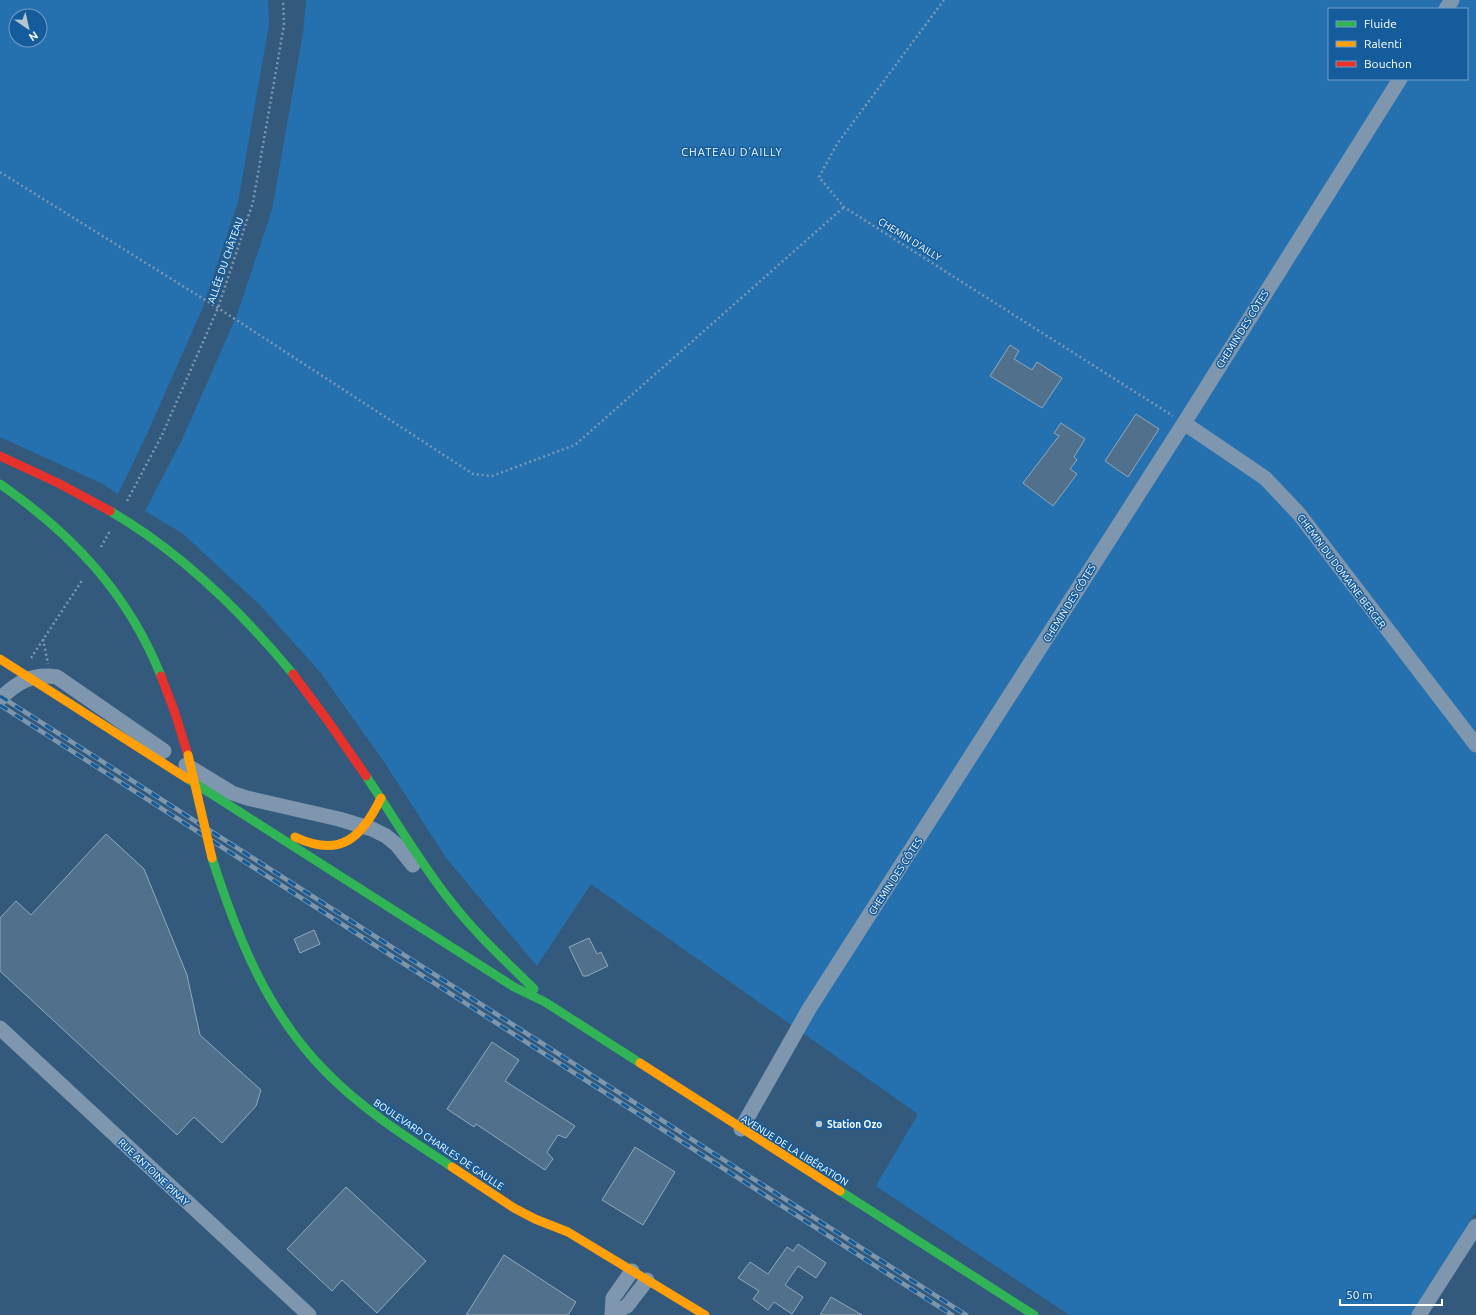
<svg xmlns="http://www.w3.org/2000/svg" width="1476" height="1315" font-family="Ubuntu,sans-serif">
<style>
.green{fill:#2571b0;fill-rule:evenodd}
.building{fill:#50708b;stroke:#92a8bb}
.lines{fill:none;stroke-linecap:round;stroke-linejoin:round}
.path{stroke:#7e96ae;stroke-width:2.5;stroke-dasharray:2 3;stroke-linecap:butt}
.street{stroke:#7e96ae;stroke-width:15}
.fast{stroke:#30b455;stroke-width:9}
.slow{stroke:#ff9f0a;stroke-width:9}
.jam{stroke:#e5322d;stroke-width:9}
.rail-casing{stroke:#7e96ac;stroke-width:4.5}
.rail{stroke:#145c9b;stroke-width:3;stroke-dasharray:9;stroke-linecap:butt}
.slow-bridge{stroke:#ff9f0a;stroke-width:9}
.poi-dot{fill:#b8c5d1;stroke:#145c9b;stroke-width:1.5}
.labels{text-anchor:middle;stroke-width:3;stroke-linejoin:round;paint-order:stroke}
.street-label{font-size:10px;fill:#fff;stroke:#145c9b}
.poi-label{font-size:10px;font-weight:bold;fill:#fff;stroke:#145c9b;text-anchor:start}
.neighbourhood-label{font-size:11px;letter-spacing:1px;fill:#fff;stroke:#145c9b}
</style>
<rect width="100%" height="100%" fill="#335a7c"/>
<path class="green" d="M0 0H268L269 24 238 202 203 307 147 434 118 494 101 483 0 437ZM16 16H40V40H16Z
M306 0H1476V1212L1412 1315H1069L876 1186 918 1114 591 884 537 966 447 859 384 762 321 673 258 603 182 533 145 511 181 442 237 315 272 210 303 33ZM1329 9H1467V79H1329Z"/>
<path class="building" d="M1010 345 1019 351 1014 359 1032 370 1037 362 1062 378 1042 408 990 376Z
M1136 414 1159 429 1128 477 1105 461Z
M1061 423 1085 439 1074 457 1077 460 1070 469 1077 474 1053 506 1023 483 1059 436 1054 433Z
M106 834 144 869 187 975 200 1035 261 1090 256 1106 222 1143 194 1117 177 1135 0 971V918L16 901 31 915Z
M314 930 320 944 300 953 294 939Z
M589 938 597 954 601 952 608 966 587 976H583L569 947Z
M492 1042 519 1060 505 1081 575 1126 566 1138 558 1135 547 1152 553 1159 545 1170 476 1124 474 1127 447 1109Z
M635 1147 675 1172 643 1225 602 1200Z
M346 1187 426 1261 377 1313 342 1280 332 1291 287 1249Z
M798 1244 826 1263 816 1278 798 1266 785 1285 803 1297 792 1314 774 1302 768 1310 753 1299 759 1291 738 1278 750 1262 768 1274 787 1247 793 1251Z
M504 1255 576 1302 568 1315H466Z
M831 1297 862 1315H820Z"/>
<g class="lines">
<path class="path" d="M944 0 837 144 819 177 844 207 1173 416
M0 172 218 308 473 474 492 476 575 445 844 207
M127 501 162 435 218 308 253 202 284 25 283 0
M101 547 110 531
M43 639 48 664
M31 658 83 579"/>
<path class="street" d="M1446 9 1452 0
M1184 423 1265 478 1299 514 1476 745
M0 699C17 682 33 673 57 677L164 751
M186 765 232 793 247 798 339 819 372 829 386 836 397 845 413 865
M0 1028 309 1315
M741 1129 809 1009 1184 423 1400 79
M612 1314 627 1306 647 1280
M612 1315 613 1298 632 1271
M1419 1315 1476 1226"/>
<path class="fast" d="M0 484C72 534 128 593 161 676
M110 511C181 552 241 611 293 674
M366 776C395 819 420 863 452 903 476 934 506 961 534 989
M188 779 514 987 545 1002 640 1063
M212 858C237 936 267 1013 326 1072 363 1110 408 1138 452 1167
M840 1191 1034 1315"/>
<path class="slow" d="M0 659 188 779
M295 837C340 858 361 839 381 798
M640 1063 840 1191
M452 1167 514 1208 535 1219 568 1232 705 1315"/>
<path class="jam" d="M0 456 58 483 110 511
M293 674 328 721 366 776
M161 676 175 713 188 755"/>
<g class="rail-casing">
<path id="rail" d="M0 696 966 1315
M0 705 952 1315"/>
</g>
<use href="#rail" class="rail"/>
<path class="slow-bridge" d="M188 755 212 858"/>
</g>
<circle class="poi-dot" cx="819" cy="1124" r="4"/>
<g class="labels">
<g class="street-label">
<text transform="translate(910 239) rotate(32)" y="4">CHEMIN D'AILLY</text>
<text transform="translate(225 260) rotate(-71)" y="4">ALLÉE DU CHÂTEAU</text>
<text transform="translate(1242 329) rotate(-58)" y="4">CHEMIN DES CÔTES</text>
<text transform="translate(1342 571) rotate(53)" y="4">CHEMIN DU DOMAINE BERGER</text>
<text transform="translate(1069 603) rotate(-58)" y="4">CHEMIN DES CÔTES</text>
<text transform="translate(895 876) rotate(-57)" y="4">CHEMIN DES CÔTES</text>
<text transform="translate(439 1144) rotate(34)" y="4">BOULEVARD CHARLES DE GAULLE</text>
<text transform="translate(795 1150) rotate(32)" y="4">AVENUE DE LA LIBÉRATION</text>
<text transform="translate(154 1172) rotate(43)" y="4">RUE ANTOINE PINAY</text>
</g>
<g class="poi-label">
<text x="827" y="1128">Station Ozo</text>
</g>
<g class="neighbourhood-label">
<text x="732" y="156">CHATEAU D'AILLY</text>
</g>
</g>
<rect x="1328" y="8" width="140" height="72" fill="#145c9b" stroke="#729dc3"/>
<rect x="1336" y="21" width="20" height="6" fill="#30b455" stroke="#729dc3"/>
<text x="1364" y="28" font-size="12" fill="#ffffff">Fluide</text>
<rect x="1336" y="41" width="20" height="6" fill="#ff9f0a" stroke="#729dc3"/>
<text x="1364" y="48" font-size="12" fill="#ffffff">Ralenti</text>
<rect x="1336" y="61" width="20" height="6" fill="#e5322d" stroke="#729dc3"/>
<text x="1364" y="68" font-size="12" fill="#ffffff">Bouchon</text>
<g transform="translate(28 28) rotate(146)"><circle r="19" fill="#145c9b" stroke="#729dc3"/>
<path d="M0-3L7 15L0 10L-7 15Z" fill="#b8c5d1"/>
<text y="-6" font-size="11" font-weight="bold" text-anchor="middle" fill="#ffffff">N</text>
</g>
<path d="M1340 1299v6h102v-6" fill="none" stroke="#ffffff" stroke-width="2"/>
<text x="1346" y="1299" font-size="12" fill="#ffffff" stroke="#145c9b" stroke-width="3" paint-order="stroke">50 m</text>
</svg>
